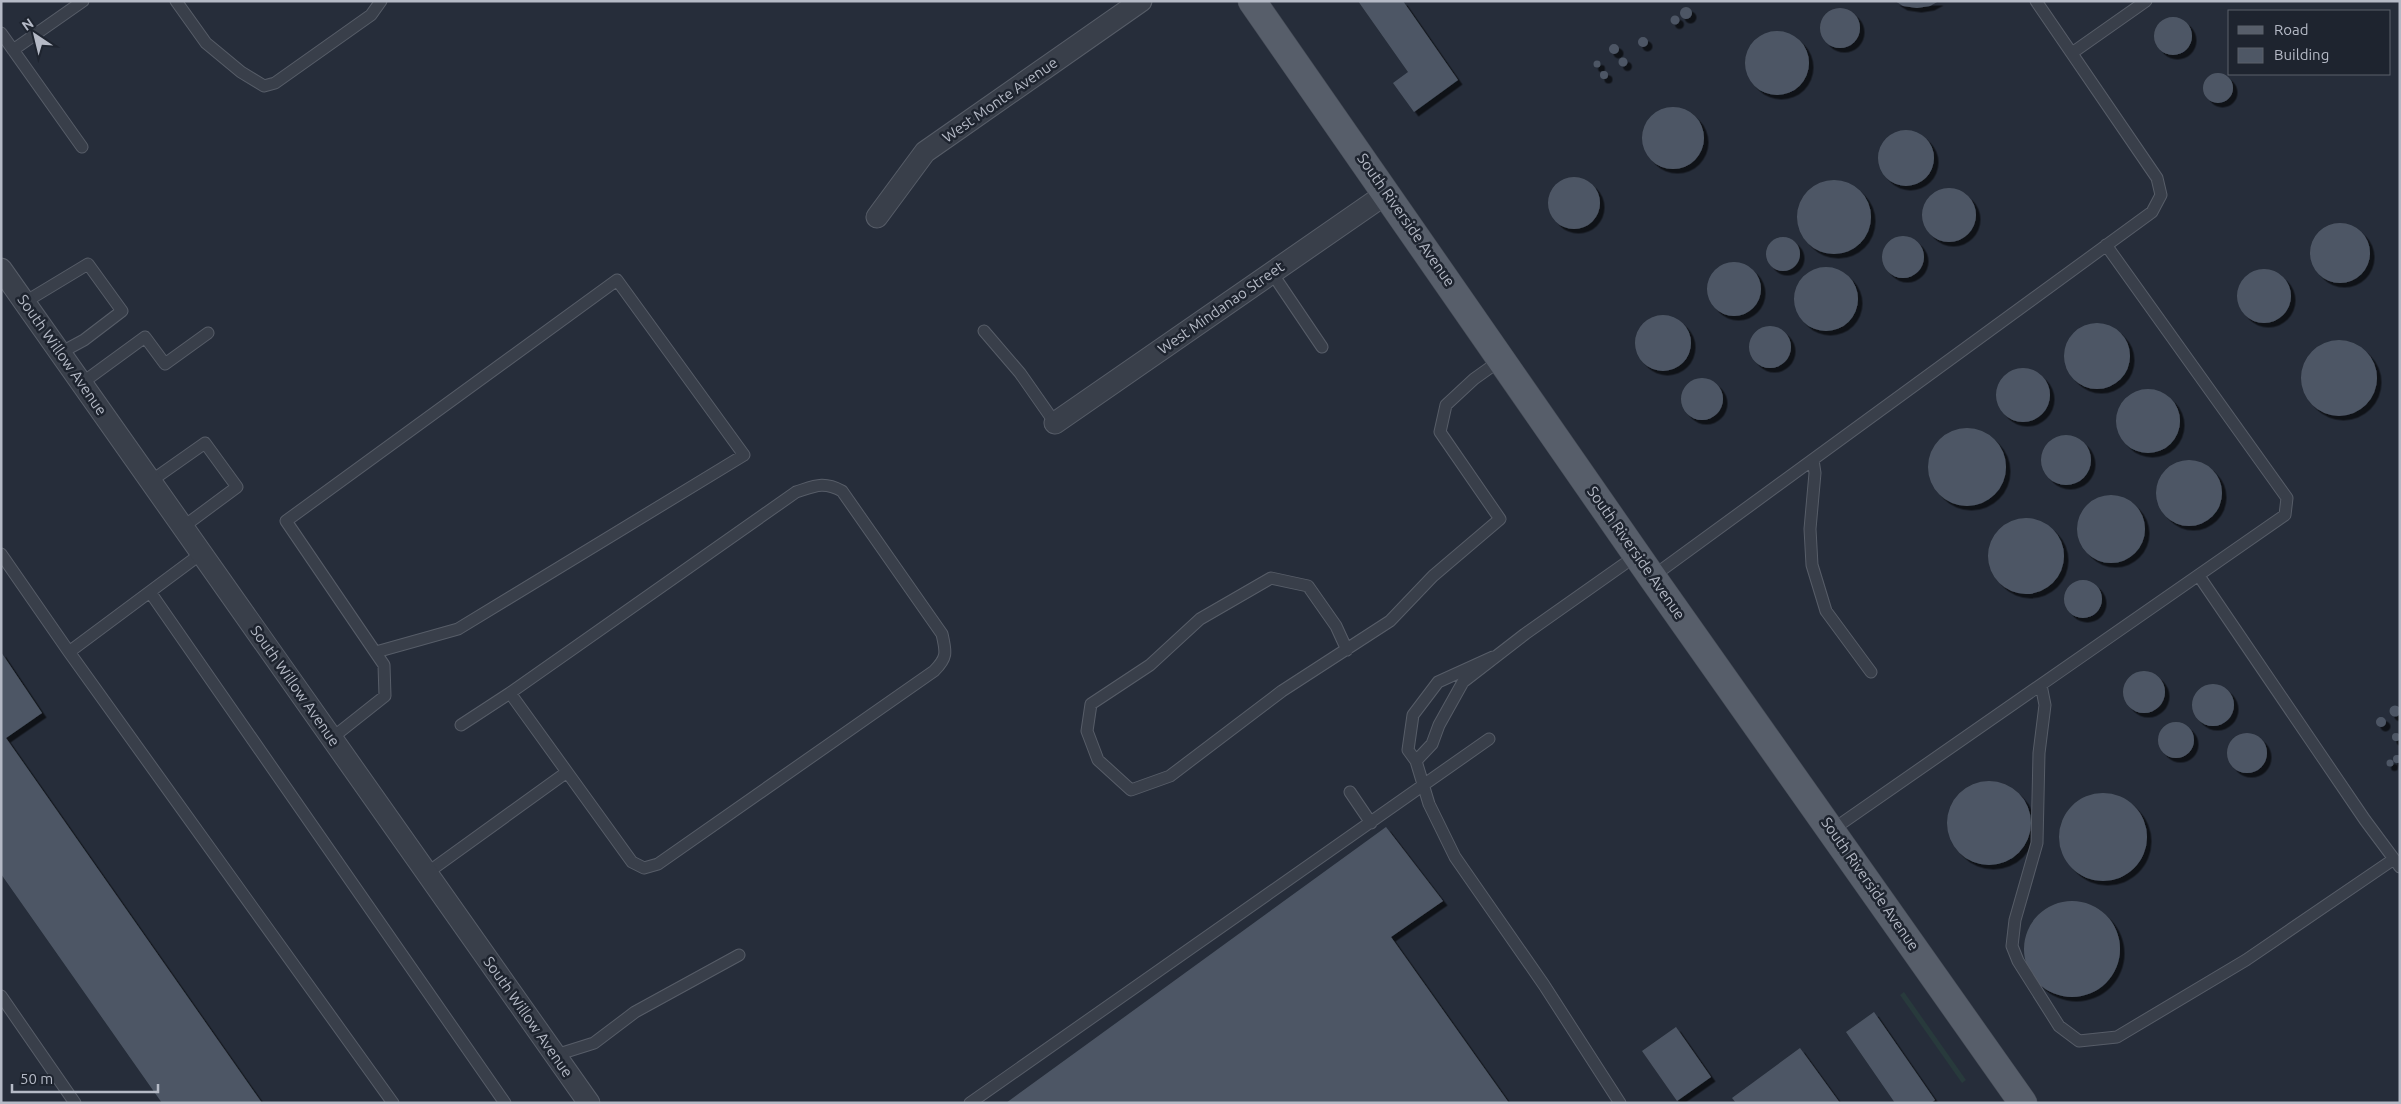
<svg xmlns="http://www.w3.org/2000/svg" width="2401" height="1104" font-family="Ubuntu,sans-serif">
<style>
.green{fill:#283a3c}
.building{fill:#4e5765;filter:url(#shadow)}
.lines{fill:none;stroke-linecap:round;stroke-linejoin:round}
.lane-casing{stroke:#575d68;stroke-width:13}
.street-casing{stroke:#575d68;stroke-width:23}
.primary-casing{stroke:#424853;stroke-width:29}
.lane{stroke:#393f4a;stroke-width:11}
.street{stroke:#393f4a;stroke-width:21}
.primary{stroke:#575e6a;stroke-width:28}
.labels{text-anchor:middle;stroke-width:5;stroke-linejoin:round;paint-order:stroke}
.street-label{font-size:15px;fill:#b5bac6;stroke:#1e242f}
</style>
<defs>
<filter id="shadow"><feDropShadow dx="4.5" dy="4.5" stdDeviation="0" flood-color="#0009"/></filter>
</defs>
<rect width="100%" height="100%" fill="#262d3a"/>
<path class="green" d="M1904 992 1966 1080 1962 1083 1900 995Z"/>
<path class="building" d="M1358 1H1403L1458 80 1414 112 1393 83 1408 72Z
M1895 1H1939L1930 6 1917 8 1903 6Z
M1680 13a6 6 0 1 1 12 0a6 6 0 1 1-12 0Z
M1820 28a20 20 0 1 1 40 0a20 20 0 1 1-40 0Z
M1670.5 20a4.5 4.5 0 1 1 9 0a4.5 4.5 0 1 1-9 0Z
M2154 36a19 19 0 1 1 38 0a19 19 0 1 1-38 0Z
M1745 63a32 32 0 1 1 64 0a32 32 0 1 1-64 0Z
M1638 42a5 5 0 1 1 10 0a5 5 0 1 1-10 0Z
M1609 49a5 5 0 1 1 10 0a5 5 0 1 1-10 0Z
M1618.5 62a4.5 4.5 0 1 1 9 0a4.5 4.5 0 1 1-9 0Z
M1593.5 64a3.5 3.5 0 1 1 7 0a3.5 3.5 0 1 1-7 0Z
M1600 75a4 4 0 1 1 8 0a4 4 0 1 1-8 0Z
M2203 88a15 15 0 1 1 30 0a15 15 0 1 1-30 0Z
M1642 138a31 31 0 1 1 62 0a31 31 0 1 1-62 0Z
M1878 158a28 28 0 1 1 56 0a28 28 0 1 1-56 0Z
M1548 203a26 26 0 1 1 52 0a26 26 0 1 1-52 0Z
M1797 217a37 37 0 1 1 74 0a37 37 0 1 1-74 0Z
M1922 215a27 27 0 1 1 54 0a27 27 0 1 1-54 0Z
M2310 253a30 30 0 1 1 60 0a30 30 0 1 1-60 0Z
M1882 257a21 21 0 1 1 42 0a21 21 0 1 1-42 0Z
M1766 254a17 17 0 1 1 34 0a17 17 0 1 1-34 0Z
M1707 289a27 27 0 1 1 54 0a27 27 0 1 1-54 0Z
M1794 299a32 32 0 1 1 64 0a32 32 0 1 1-64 0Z
M2237 296a27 27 0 1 1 54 0a27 27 0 1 1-54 0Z
M1635 343a28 28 0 1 1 56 0a28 28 0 1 1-56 0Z
M2064 356a33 33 0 1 1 66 0a33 33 0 1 1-66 0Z
M1749 347a21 21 0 1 1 42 0a21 21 0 1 1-42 0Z
M2301 378a38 38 0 1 1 76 0a38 38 0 1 1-76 0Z
M1996 395a27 27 0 1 1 54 0a27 27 0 1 1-54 0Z
M1681 399a21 21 0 1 1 42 0a21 21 0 1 1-42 0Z
M2116 421a32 32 0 1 1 64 0a32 32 0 1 1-64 0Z
M1928 467a39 39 0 1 1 78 0a39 39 0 1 1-78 0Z
M2041 460a25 25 0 1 1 50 0a25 25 0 1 1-50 0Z
M2156 493a33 33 0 1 1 66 0a33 33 0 1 1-66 0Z
M2077 529a34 34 0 1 1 68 0a34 34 0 1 1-68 0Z
M1988 556a38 38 0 1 1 76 0a38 38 0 1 1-76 0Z
M2064 599a19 19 0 1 1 38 0a19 19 0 1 1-38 0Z
M1 652 42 713 6 738 262 1103H162L1 874Z
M2123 692a21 21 0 1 1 42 0a21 21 0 1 1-42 0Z
M2192 705a21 21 0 1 1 42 0a21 21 0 1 1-42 0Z
M2389.5 711a5.5 5.5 0 1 1 11 0a5.5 5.5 0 1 1-11 0Z
M2376 722a5 5 0 1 1 10 0a5 5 0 1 1-10 0Z
M2158 740a18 18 0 1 1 36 0a18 18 0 1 1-36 0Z
M2392 737a4 4 0 1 1 8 0a4 4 0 1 1-8 0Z
M2227 753a20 20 0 1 1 40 0a20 20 0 1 1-40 0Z
M2393 759a4 4 0 1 1 8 0a4 4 0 1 1-8 0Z
M2386.5 763a3.5 3.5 0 1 1 7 0a3.5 3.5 0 1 1-7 0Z
M1947 823a42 42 0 1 1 84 0a42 42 0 1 1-84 0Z
M2059 837a44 44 0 1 1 88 0a44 44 0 1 1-88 0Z
M1386 827 1443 901 1391 937 1509 1103H1006Z
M2024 949a48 48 0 1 1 96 0a48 48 0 1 1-96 0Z
M1874 1012 1935 1100 1931 1103H1895L1846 1032Z
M1676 1027 1711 1077 1677 1101 1642 1051Z
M1800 1048 1840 1103H1736L1732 1098Z"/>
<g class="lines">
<g class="lane-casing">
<path id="lane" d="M176 1 206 43 241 72 264 86 275 83 371 15 381 1
M1 33 82 147
M13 50 83 1
M2072 53 2146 1
M1272 273 1322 347
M25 302 88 264 122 311 84 340 60 353
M984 331 1020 373 1055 423
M82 383 145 337 165 364 208 333
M1813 460 1815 473 1810 529 1812 565 1826 611 1871 672
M151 481 205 443 237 487 183 527
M1 554 69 652 393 1103
M2199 576 2365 820 2400 867
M1652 577 2152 212 2161 195 2157 178 2036 1
M150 592 505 1103
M1347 650 1336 626 1308 586 1271 578 1200 619 1150 665 1091 704 1087 731 1098 760 1131 790 1170 776 1282 691 1390 621 1433 576 1500 519 1440 432 1446 405 1474 379 1502 359
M69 652 202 553
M1493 657 1438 682 1413 715 1408 750 1416 761 1429 804 1455 857 1544 985 1620 1103
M2041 685 2045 705 2039 753 2037 843 2015 920 2012 946 2018 961 2059 1026 2079 1041 2117 1037 2246 960 2394 859
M510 693 567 772
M332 738 385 696 384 665 286 521 617 280 744 455 458 629 376 652
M1416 761 1432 744 1439 725 1463 682 1525 634 1637 555
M1350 792 1371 823
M1832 830 2285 515 2287 498 2106 245
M427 873 567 772 632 862 644 868 658 864 934 671C948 657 946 652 942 634L842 491C823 481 815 486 796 492L510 693 461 725
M1 996 75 1103
M556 1055 594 1043 635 1012 739 955
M970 1103 1489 739"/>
</g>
<g class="street-casing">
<path id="street" d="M877 217 925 152 1141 1
M1 269 589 1103
M1055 423 1387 193"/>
</g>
<g class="primary-casing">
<path id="primary" d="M1252 1 1652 577 2023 1103"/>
</g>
<use href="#lane" class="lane"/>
<use href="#street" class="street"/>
<use href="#primary" class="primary"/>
</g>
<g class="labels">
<g class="street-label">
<text transform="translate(1000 100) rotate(-35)" y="5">West Monte Avenue</text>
<text transform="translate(1406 220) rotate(55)" y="5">South Riverside Avenue</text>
<text transform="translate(1221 308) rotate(-35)" y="5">West Mindanao Street</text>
<text transform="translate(62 355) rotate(55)" y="5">South Willow Avenue</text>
<text transform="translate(1636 553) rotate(55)" y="5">South Riverside Avenue</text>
<text transform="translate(295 686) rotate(55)" y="5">South Willow Avenue</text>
<text transform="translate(1870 884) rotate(55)" y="5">South Riverside Avenue</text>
<text transform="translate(528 1017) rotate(55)" y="5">South Willow Avenue</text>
</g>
</g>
<rect width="2401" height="1104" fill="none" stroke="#b5bac6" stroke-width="5"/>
<rect x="2228" y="10" width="162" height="65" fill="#1e242f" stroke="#5a606b"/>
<rect x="2238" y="26" width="25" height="8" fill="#575e6a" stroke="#5a606b"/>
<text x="2274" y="35" font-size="15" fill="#b5bac6">Road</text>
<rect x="2238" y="48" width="25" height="15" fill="#4e5765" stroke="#5a606b"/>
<text x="2274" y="60" font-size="15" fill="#b5bac6">Building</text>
<g transform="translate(35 35) rotate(325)" stroke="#1e242f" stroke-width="4" paint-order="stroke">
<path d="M0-4L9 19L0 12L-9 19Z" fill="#b5bac6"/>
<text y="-8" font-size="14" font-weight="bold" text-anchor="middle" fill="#b5bac6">N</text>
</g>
<path d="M12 1084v8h146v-8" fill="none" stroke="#b5bac6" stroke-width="2.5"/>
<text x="20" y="1084" font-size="15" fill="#b5bac6" stroke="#1e242f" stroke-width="4" paint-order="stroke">50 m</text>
</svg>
